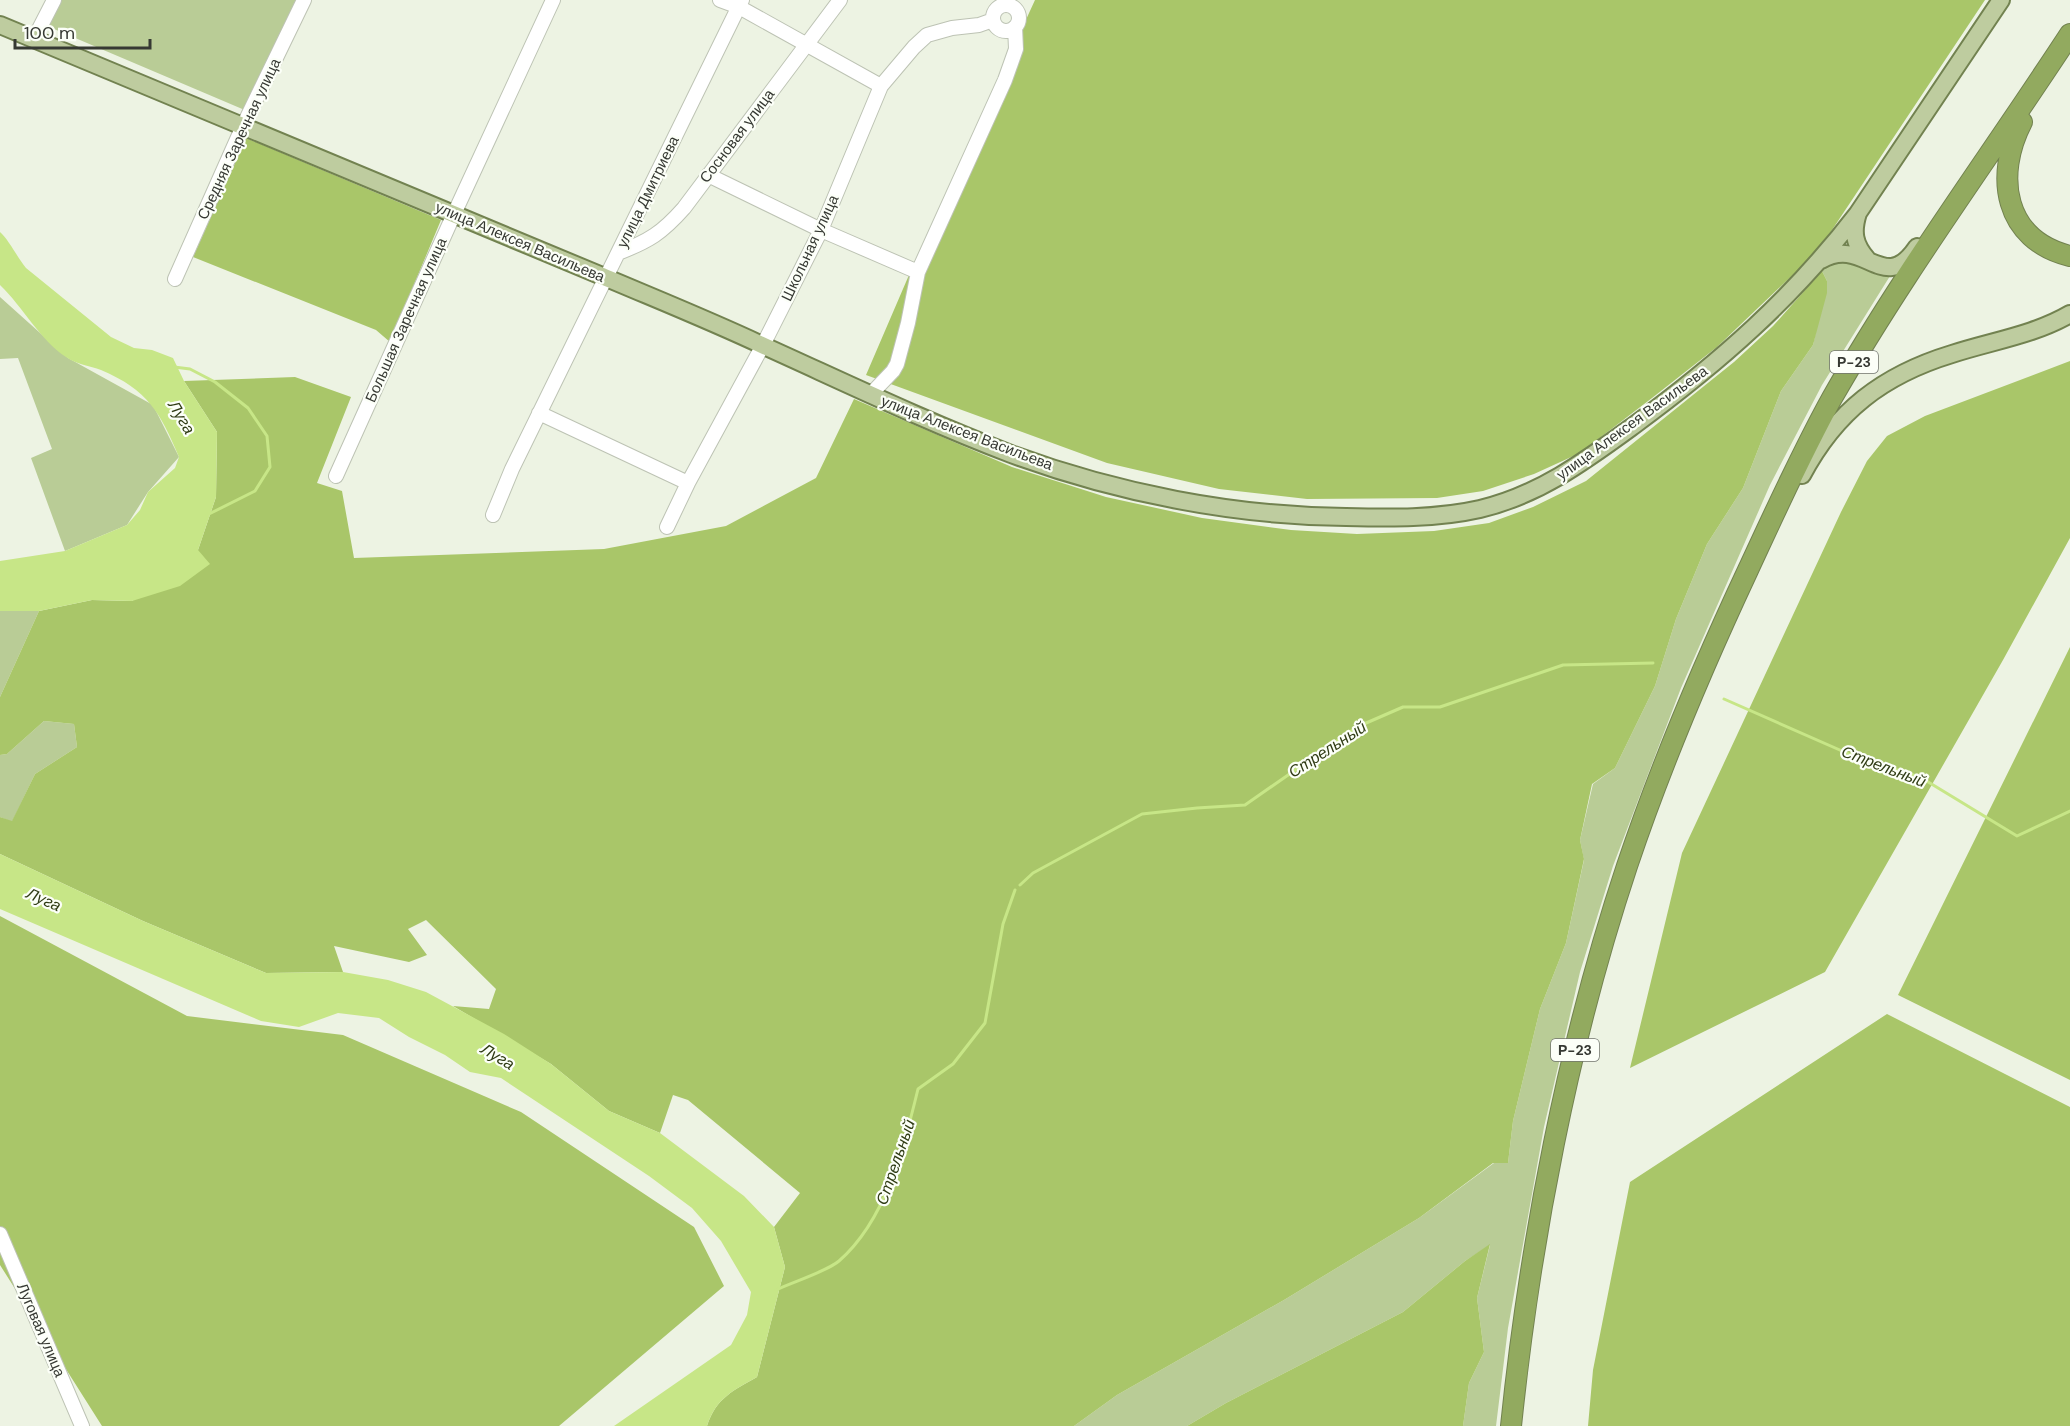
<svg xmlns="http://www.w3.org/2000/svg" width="2070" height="1426" font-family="'DM Sans',sans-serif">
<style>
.green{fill:#b9cc96}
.forest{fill:#a9c669}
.water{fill:#c7e687}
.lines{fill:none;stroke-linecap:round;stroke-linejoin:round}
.stream{stroke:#c7e687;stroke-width:3}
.minor-casing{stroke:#bdc3b4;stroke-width:16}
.major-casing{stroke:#728250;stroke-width:20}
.highway-casing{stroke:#728250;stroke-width:22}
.minor{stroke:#fff;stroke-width:14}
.major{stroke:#becc9f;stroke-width:16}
.highway{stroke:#92aa5f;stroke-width:20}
.labels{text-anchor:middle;stroke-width:4.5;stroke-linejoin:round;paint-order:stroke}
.shield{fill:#fcfff8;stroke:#71746e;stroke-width:1.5}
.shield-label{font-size:14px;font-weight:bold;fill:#363933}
.street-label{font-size:15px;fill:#363933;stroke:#fcfff8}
.water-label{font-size:16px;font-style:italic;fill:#303c15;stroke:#fcfff8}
</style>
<rect width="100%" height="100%" fill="#edf3e3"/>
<path class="green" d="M60 0H300L247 111 47 26Z
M1854 261 1874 274 1890 276 1822 385 1770 485 1681 688 1613 866 1580 972 1544 1127 1508 1328 1496 1426H1463L1469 1383 1484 1352 1477 1298 1490 1245 1465 1261 1403 1312 1226 1403 1187 1426H1074L1117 1395 1284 1300 1419 1218 1494 1163H1508L1513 1121 1540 1009 1566 943 1584 860 1580 840 1593 784 1615 768 1655 686 1676 619 1707 544 1743 488 1781 391 1813 345 1827 281 1822 271 1833 262Z
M0 297 68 358 153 405 179 457 148 492 127 525 65 551 31 458 52 449 18 358 0 359Z
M0 611H39L0 697Z
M44 721 74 724 77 747 35 774 12 822 0 817V755L7 754Z"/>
<path class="forest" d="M1035 0H1985L1818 251 1717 347 1652 398 1580 453 1534 474 1483 491 1437 498 1307 499 1219 489 1107 463 866 375 912 268Z
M246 138 441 220 390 342 376 330 193 257Z
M1822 271 1827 281V293L1813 345 1781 391 1743 488 1707 544 1676 619 1655 686 1615 768 1592 784 1580 840 1584 859 1566 943 1540 1009 1513 1121 1508 1163H1493L1419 1218 1284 1300 1117 1395 1074 1426H707C716 1398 734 1390 757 1377L785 1267 774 1227 800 1193 688 1100 673 1095 660 1133 609 1111 551 1064 453 1006 489 1009 496 989 426 920 408 929 427 955 409 962 334 946 343 972 266 973 143 921 0 854V817L12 821 35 774 77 747 74 724 44 721 7 754 0 755V697L39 611 92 600 132 601 198 550 216 497 217 432 184 381 295 377 351 397 317 483 342 491 354 558 604 549 726 526 816 478 854 399 1012 467 1106 497 1202 518 1291 530 1357 534 1434 531 1489 523 1533 507 1586 481 1734 362 1773 326Z
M2070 361V538L2003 660 1825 972 1630 1068 1682 853 1841 512 1867 461 1887 436 1925 416Z
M2070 647V1080L1898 995Z
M0 916 187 1016 343 1035 521 1112 694 1227 724 1286 559 1426H102L0 1265Z
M1887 1014 2070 1107V1426H1588L1593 1370 1630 1182Z
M1490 1244 1477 1298 1484 1352 1469 1383 1463 1426H1187L1226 1403 1403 1312 1465 1261Z"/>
<path class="water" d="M0 232C9 240 17 257 26 268L111 337 134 348 152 350 173 358 184 381 217 432 216 497 198 550 210 564 180 586 132 601 92 600 39 611H0V561L65 551 127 525 140 510 148 492 175 468 179 457C160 412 148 390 101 370 90 366 76 364 66 357 40 340 23 307 0 285Z
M0 854 143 921 266 973 343 972 388 980 426 992 504 1034 551 1064 609 1111 660 1133 744 1196 774 1227 785 1267 757 1377C734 1390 716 1398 707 1426H614L731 1345 747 1315 751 1292 721 1241 692 1208 649 1176 501 1078 470 1072 445 1055 409 1037 379 1018 338 1013 299 1027 261 1021 0 909Z"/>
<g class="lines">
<path class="stream" d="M174 367 190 369 215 382 248 408 267 436 270 467 255 491 207 515
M1724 699 1858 758 1920 777 2017 836 2070 811
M1020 885 1033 873 1142 814 1197 808 1245 805 1357 727 1403 707H1440L1563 665 1653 663
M776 1290C792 1282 826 1272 839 1261 886 1220 904 1147 918 1089L953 1064 985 1023 1003 924 1015 890"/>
<g class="minor-casing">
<path id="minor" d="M720 0 739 7 881 86
M993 18a13 13 0 1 1 26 0a13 13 0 1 1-26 0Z
M34 39 54 0
M708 175 821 230 918 272
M618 253C649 241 662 233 684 208L840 0
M175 279 243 126 304 0
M870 395 893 371 897 364 908 323 918 272 1005 80 1016 49 1015 27
M539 413 688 483
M336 476 454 214 553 0
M493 515 512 469 742 0
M667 527 688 483 763 345 821 230 881 86 914 47 927 35 952 28 979 25 993 20
M0 1234 82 1426"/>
</g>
<g class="major-casing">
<path id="major" d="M0 25C201 109 402 192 602 276 656 299 711 321 764 346 846 383 927 422 1011 454 1117 493 1233 516 1346 517 1390 518 1436 519 1480 509 1539 495 1585 461 1633 426 1720 362 1792 299 1858 213
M1867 259C1854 244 1852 232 1858 213L2001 0
M1821 260C1865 235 1883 297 1917 247
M1802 475C1836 411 1883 375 1952 354 1992 341 2034 335 2070 314"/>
</g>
<g class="highway-casing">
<path id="highway" d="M2022 122C1994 176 2004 240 2070 256
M1511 1426C1530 1241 1568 1043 1627 866 1661 765 1703 666 1748 570 1775 512 1801 454 1832 398 1904 272 1991 155 2070 34"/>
</g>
<use href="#minor" class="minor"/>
<use href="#major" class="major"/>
<use href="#highway" class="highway"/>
</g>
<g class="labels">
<g class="shield">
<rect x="1830" y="351" width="48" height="22" rx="4.5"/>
<rect x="1551" y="1039" width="48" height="22" rx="4.5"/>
</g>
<g class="shield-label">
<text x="1854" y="367">Р-23</text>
<text x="1575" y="1055">Р-23</text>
</g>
<g class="street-label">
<text transform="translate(737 136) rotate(-53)" y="5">Сосновая улица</text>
<text transform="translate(239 139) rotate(-65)" y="5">Средняя Заречная улица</text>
<text transform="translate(648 192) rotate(-64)" y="5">улица Дмитриева</text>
<text transform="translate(520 242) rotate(23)" y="5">улица Алексея Васильева</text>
<text transform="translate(810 248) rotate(-65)" y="5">Школьная улица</text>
<text transform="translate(406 320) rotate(-66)" y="5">Большая Заречная улица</text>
<text transform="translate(1632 423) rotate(-36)" y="5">улица Алексея Васильева</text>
<text transform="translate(967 433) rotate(21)" y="5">улица Алексея Васильева</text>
<text transform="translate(41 1330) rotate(67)" y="5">Луговая улица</text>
</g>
<g class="water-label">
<text transform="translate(182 417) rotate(59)" y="6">Луга</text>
<text transform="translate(1327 749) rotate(-33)" y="6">Стрельный</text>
<text transform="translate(1884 766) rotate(21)" y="6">Стрельный</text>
<text transform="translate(44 899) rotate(24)" y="6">Луга</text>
<text transform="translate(498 1056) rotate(31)" y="6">Луга</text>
<text transform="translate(895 1162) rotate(-71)" y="6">Стрельный</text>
</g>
</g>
<path d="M15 39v9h135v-9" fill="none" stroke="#363933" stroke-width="3"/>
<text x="24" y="39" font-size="18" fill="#363933" stroke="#fcfff8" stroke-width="4.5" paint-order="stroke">100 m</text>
</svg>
